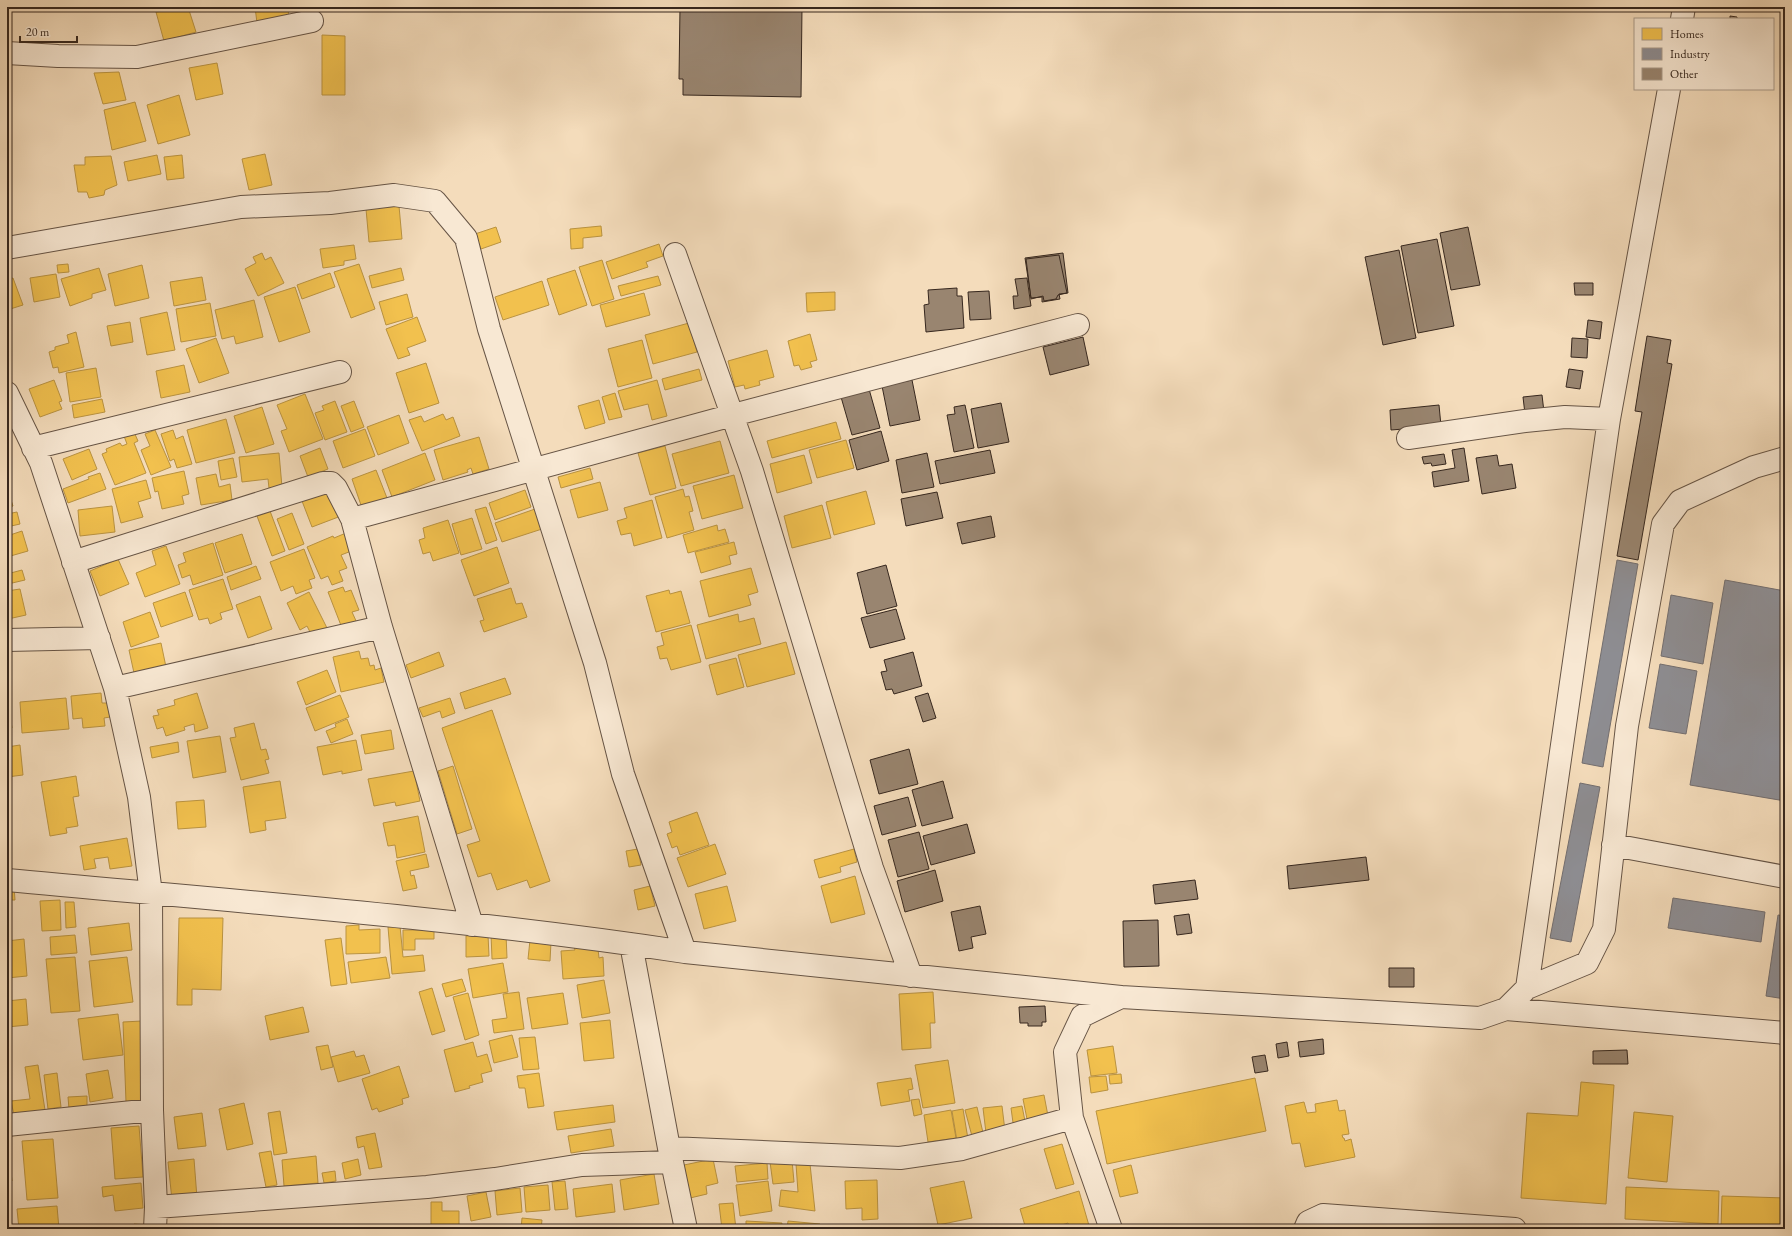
<svg xmlns="http://www.w3.org/2000/svg" width="1792" height="1236" font-family="'EB Garamond',serif">
<style>
.homes{fill:#f2c14e;stroke:#ba9340}
.industry{fill:#8d8d92;stroke:#736e6f}
.building{fill:#998570;stroke:#36271e}
.lines{fill:none;stroke-linecap:round;stroke-linejoin:round}
.minor-casing{stroke:#665445;stroke-width:24}
.minor{stroke:#f8e8d3;stroke-width:22}
</style>
<rect width="100%" height="100%" fill="#f4dcbb"/>
<filter id="stains"><feTurbulence type="fractalNoise" baseFrequency=".005" numOctaves="4"/><feColorMatrix values="0 0 0 0 .2 0 0 0 0 .09 0 0 0 0 .02 0 0 0 .5 -.17"/></filter>
<radialGradient id="worn" r=".72"><stop offset=".6" stop-color="#630" stop-opacity="0"/><stop offset="1" stop-color="#630" stop-opacity=".3"/></radialGradient>
<path class="homes" d="M183 7H188L196 32 164 41 156 12Z
M255 7H288L289 19 257 23Z
M322 35 345 36V95H322Z
M217 63 223 94 196 100 189 68Z
M119 72 126 100 103 104 94 73Z
M179 95 190 135 158 144 147 105Z
M135 102 146 141 112 150 104 110Z
M265 154 272 185 249 190 242 159Z
M157 155 161 174 128 181 124 162Z
M182 155 184 178 167 180 164 157Z
M111 156 117 185 105 190 104 195 89 198 87 192H78L74 165H85V157Z
M399 206 402 239 369 242 366 209Z
M601 226 602 236 583 238V248L571 249 570 229Z
M496 227 501 242 481 249 475 234Z
M659 244 663 256 646 262 648 267 612 279 606 262Z
M354 245 356 259 344 261V265L323 268 320 249Z
M262 253 265 260 271 257 284 283 258 296 245 269 256 263 253 257Z
M602 260 614 299 592 306 579 267Z
M68 264 69 272 58 273 57 265Z
M359 264 375 309 351 318 334 272Z
M142 265 149 298 115 306 108 274Z
M99 268 106 290 92 294V298L70 306 61 279Z
M401 268 404 280 372 288 369 276Z
M575 270 587 305 559 315 547 279Z
M330 273 335 287 302 299 297 285Z
M56 274 60 297 34 302 30 278Z
M658 276 661 285 621 296 618 286Z
M202 277 206 300 174 306 170 282Z
M13 278 23 305 7 310V280Z
M542 281 549 305 503 320 495 297Z
M295 287 310 332 279 342 264 297Z
M835 292V310L807 312 806 293Z
M644 293 650 315 606 327 600 305Z
M407 294 413 317 386 325 379 302Z
M254 300 263 337 236 344 234 336 222 339 215 310Z
M210 303 216 336 181 342 176 309Z
M167 312 175 350 147 355 140 318Z
M417 317 426 341 407 348 410 355 398 359 386 329Z
M130 322 133 342 111 346 107 326Z
M689 323 697 352 653 364 645 335Z
M76 332 84 367 59 373 58 367 53 368 49 352 55 350V347L69 343 67 335Z
M810 334 817 360 810 362 812 367 801 370 799 365 794 366 788 341Z
M216 338 229 373 199 383 186 349Z
M642 340 652 378 618 387 608 349Z
M767 350 774 377 759 381 760 385 745 389 744 385 735 387 728 361Z
M426 363 439 403 409 413 396 373Z
M184 365 190 392 161 398 156 371Z
M96 368 101 397 70 402 66 373Z
M699 369 702 380 665 390 662 379Z
M54 380 62 401 59 402 62 409 40 417 29 389Z
M657 380 667 416 652 420 648 404 624 410 618 391Z
M615 393 622 417 609 420 602 397Z
M305 394 323 439 289 452 281 431 287 429 277 405Z
M102 399 105 412 74 418 72 405Z
M599 400 605 423 585 429 578 406Z
M335 401 347 432 325 440 315 413 324 410 322 406Z
M354 401 364 427 351 432 341 406Z
M262 407 274 444 246 453 234 416Z
M443 414 446 420 453 417 460 436 422 451 409 420 421 416 424 422Z
M399 415 409 443 378 455 367 427Z
M226 419 235 453 196 463 187 430Z
M836 422 841 439 772 458 767 441Z
M365 429 375 456 343 468 333 441Z
M155 430 171 467 151 475 141 450 150 446 145 434Z
M173 430 176 439 183 436 192 464 177 468 174 459 170 461 161 434Z
M134 432 138 441 134 443 146 473 115 485 102 454 107 452 106 449 120 443 122 446 127 444 124 436Z
M479 437 489 469 473 474 471 468 467 470 468 472 443 480 434 450Z
M846 440 854 468 817 478 809 450Z
M720 441 729 473 681 486 672 454Z
M665 446 676 488 650 495 638 453Z
M320 448 328 469 308 477 300 456Z
M89 449 97 469 72 480 63 459Z
M279 453 282 487 269 488 268 479 242 482 239 457Z
M425 453 435 480 392 497 382 470Z
M804 455 812 483 777 493 770 464Z
M233 458 237 477 221 480 218 461Z
M590 468 593 479 561 488 558 477Z
M376 470 387 498 362 508 352 479Z
M184 471 189 494 182 496 184 504 162 509 158 491 155 492 152 478Z
M100 473 106 489 68 503 63 489 89 479 88 477Z
M216 474 219 487 230 484 232 500 201 505 196 478Z
M734 475 743 508 702 519 693 486Z
M146 480 151 498 138 502 143 517 121 523 112 489Z
M600 482 608 510 578 518 570 490Z
M7 488 13 506 7 508Z
M331 489 341 516 312 527 302 501Z
M683 489 685 497 689 496 693 511 689 512 694 530 667 538 655 497Z
M525 490 531 507 495 520 489 503Z
M866 491 875 524 834 535 826 502Z
M652 500 662 538 634 546 631 533 621 535 617 521 627 518 624 508Z
M822 505 831 538 792 548 784 516Z
M112 506 115 532 80 536 78 510Z
M486 507 497 540 486 544 475 510Z
M535 509 542 529 502 542 495 523Z
M270 511 285 551 272 556 257 516Z
M17 512 20 524 7 527V514Z
M292 513 304 544 289 550 277 519Z
M472 518 482 549 461 555 452 524Z
M448 520 459 553 433 561 430 552 423 554 419 540 425 538 423 528Z
M717 525 718 531 725 529 729 542 688 553 683 535Z
M22 531 28 551 7 557V536Z
M346 533 354 550 341 555 347 568 339 571 343 581 332 585 328 576 321 579 307 547 333 536 334 538Z
M242 534 252 564 225 573 215 543Z
M734 542 737 554 729 556 731 564 701 573 695 552Z
M213 543 223 575 193 585 190 575 182 578 178 565 186 562 183 553Z
M166 546 180 584 145 597 136 573 156 565 152 551Z
M497 547 509 583 474 596 461 560Z
M304 549 315 578 309 580 312 588 296 594 293 586 281 591 270 562Z
M118 559 129 584 100 596 90 571Z
M256 566 261 579 231 590 227 577Z
M751 568 758 592 748 595 751 605 709 617 700 581Z
M22 570 25 580 8 584 7 574Z
M223 579 233 609 220 613 222 619 210 624 208 618 199 620 189 590Z
M343 587 345 592 351 590 359 610 352 612 357 623 342 628 328 592Z
M511 588 516 604 522 603 527 617 484 632 480 621 484 620 477 599Z
M20 589 26 615 8 619 7 591Z
M669 590 670 594 681 591 690 623 656 632 646 596Z
M185 592 193 616 161 627 153 603Z
M309 592 328 630 313 638 307 626 300 630 287 603Z
M260 596 272 629 248 638 236 605Z
M150 612 159 637 131 647 123 622Z
M738 614 739 622 754 618 761 644 706 659 697 625Z
M691 625 701 662 671 670 667 658 660 659 657 647 664 645 661 633Z
M786 642 795 674 747 687 738 655Z
M161 643 166 667 134 673 129 650Z
M359 651 361 659 368 658 370 666 374 665 375 670 381 668 384 682 341 692 333 657Z
M439 652 444 666 411 678 406 665Z
M736 658 744 687 717 695 709 665Z
M327 670 336 692 306 705 297 682Z
M505 678 511 694 465 709 460 693Z
M101 693 102 703H108L110 717 104 718 105 726 83 728 82 718 73 719 71 696Z
M197 693 208 728 195 732 194 724 184 727 185 730 166 736 163 727 157 729 153 716 159 715 157 710 175 705 174 700Z
M7 695 12 728 7 729Z
M340 695 349 717 315 731 306 708Z
M66 698 69 729 22 733 20 702Z
M450 698 455 713 442 718 440 711 423 717 419 708Z
M492 710 550 881 530 888 527 880 497 890 491 873 478 877 467 845 480 841 442 728Z
M347 719 353 734 331 743 326 731 336 727 335 724Z
M254 723 261 750 266 749 269 759 265 760 269 773 241 780 230 738 236 737 234 728Z
M391 730 394 749 365 754 361 735Z
M220 736 226 772 193 778 187 741Z
M356 740 362 770 342 774V771L323 775 317 747Z
M178 742 179 752 152 758 150 747Z
M20 745 23 775 7 777V747Z
M453 766 472 829 457 834 438 771Z
M414 771 420 801 396 806 395 802 374 806 368 779Z
M76 776 79 796 73 797 78 826 66 828 67 833 50 836 41 782Z
M280 781 286 818 265 821 266 830 250 833 243 787Z
M204 800 206 827 178 829 176 802Z
M697 812 709 845 680 855 677 846 672 848 667 834 672 832 669 822Z
M418 816 425 852 397 858 395 845 388 846 383 823Z
M127 838 132 866 110 869 108 857 94 859 96 868 84 870 80 846Z
M715 844 726 874 688 887 677 858Z
M638 849 641 865 629 867 626 851Z
M854 849 857 862 840 867 841 872 819 878 814 860Z
M426 854 429 867 410 871 411 876 414 875 417 888 403 891 396 861Z
M855 876 865 914 831 923 821 886Z
M14 886 15 900H7V887Z
M650 886 655 906 638 910 634 890Z
M727 886 736 921 704 929 695 894Z
M60 900 61 930 42 931 40 901Z
M65 902H74L76 927 66 928Z
M179 918H223L221 990 192 989V1005H177Z
M129 923 132 950 91 955 88 928Z
M359 925V930L380 929V953L346 954V926Z
M400 926 403 957 423 955 425 971 392 974 388 927Z
M403 930H434V939H415V950H403Z
M491 934H506L507 958 492 959Z
M75 935 77 953 51 955 50 937Z
M488 935 489 956 466 957V936Z
M341 938 347 984 331 986 325 940Z
M24 939 27 976 7 978V941Z
M530 940 551 942 550 961 528 959Z
M574 947 598 949 599 958 603 957 604 976 563 979 561 951 575 950Z
M75 957 80 1011 51 1013 46 959Z
M127 957 133 1002 94 1007 89 961Z
M386 957 390 978 351 983 348 962Z
M503 963 508 992 473 998 468 969Z
M462 979 466 991 446 997 442 984Z
M604 980 610 1013 582 1018 577 985Z
M432 988 445 1031 432 1035 419 992Z
M519 992 524 1029 494 1033 492 1020 507 1018 503 994Z
M933 992 935 1023H930L931 1048 902 1050 899 994Z
M468 993 479 1035 465 1040 453 997Z
M563 993 568 1024 532 1029 527 998Z
M26 999 28 1025 7 1027V1001Z
M303 1007 309 1032 270 1040 265 1016Z
M118 1014 123 1055 83 1060 78 1019Z
M610 1020 614 1058 584 1061 580 1023Z
M142 1021 147 1101 126 1102 123 1022Z
M512 1035 518 1057 494 1063 489 1041Z
M535 1037 539 1069 523 1070 519 1038Z
M473 1042 477 1057 487 1054 492 1071 481 1074 483 1082 469 1086 470 1088 455 1092 444 1050Z
M328 1045 333 1067 321 1070 316 1047Z
M1113 1046 1117 1073 1091 1076 1087 1050Z
M354 1051 356 1057 364 1055 370 1073 338 1082 331 1057Z
M948 1060 955 1103 923 1108 915 1065Z
M38 1065 45 1110 14 1115 11 1101 30 1099 25 1067Z
M399 1066 409 1097 402 1099 403 1104 379 1112 377 1108 372 1110 362 1079Z
M108 1070 113 1098 90 1102 86 1074Z
M57 1073 61 1107 48 1109 44 1075Z
M539 1073 544 1106 528 1108 525 1088H519L517 1076Z
M1121 1074 1122 1083 1110 1084 1109 1075Z
M1106 1076 1108 1090 1091 1093 1089 1077Z
M911 1078 913 1089 908 1090 910 1101 881 1106 877 1083Z
M1255 1078 1266 1131 1107 1164 1096 1111Z
M1581 1082 1614 1085 1606 1204 1521 1198 1527 1113 1578 1116Z
M1044 1095 1048 1116 1027 1119 1023 1099Z
M87 1096V1108L69 1109 68 1097Z
M919 1099 922 1114 914 1116 911 1100Z
M1337 1100 1339 1111 1345 1110 1349 1134 1342 1135 1343 1138H1344L1345 1141 1351 1139 1355 1157 1305 1167 1300 1143 1292 1144 1285 1106 1304 1102 1307 1113 1316 1112 1315 1104Z
M244 1103 253 1144 227 1150 219 1109Z
M613 1105 615 1122 557 1130 554 1112Z
M1002 1106 1005 1131 986 1133 983 1108Z
M1022 1106 1025 1121 1014 1130 1011 1108Z
M977 1107 984 1137 973 1140 965 1110Z
M963 1109 968 1139 957 1141 952 1111Z
M951 1110 956 1138 928 1142 924 1115Z
M280 1111 287 1153 274 1155 268 1113Z
M1634 1112 1673 1116 1667 1182 1628 1178Z
M202 1113 206 1146 178 1149 174 1117Z
M139 1126 143 1177 115 1179 111 1128Z
M611 1129 614 1146 571 1153 568 1136Z
M375 1133 382 1167 369 1169 364 1146 358 1148 356 1137Z
M53 1139 58 1198 27 1200 22 1141Z
M1062 1144 1074 1184 1056 1189 1044 1149Z
M271 1151 277 1185 266 1187 259 1153Z
M7 1155H9L12 1181 7 1182Z
M316 1156 318 1183 284 1186 282 1160Z
M194 1159 197 1198 172 1200 168 1162Z
M358 1159 361 1175 345 1179 342 1163Z
M713 1159 718 1183 706 1186 707 1194 690 1198 684 1165Z
M792 1160 794 1182 773 1184 770 1162Z
M767 1163 768 1179 737 1182 735 1166Z
M796 1164H810L815 1211 779 1206 781 1190 798 1192Z
M1131 1165 1138 1193 1120 1197 1113 1170Z
M335 1171 336 1181 324 1183 322 1173Z
M654 1174 659 1204 624 1210 620 1180Z
M877 1180 878 1219 862 1220V1208L846 1209 845 1181Z
M565 1181 568 1209 555 1210 552 1182Z
M768 1181 772 1211 740 1216 736 1185Z
M964 1181 972 1218 938 1225 930 1188Z
M141 1183 143 1208 115 1211 113 1195 103 1197 102 1187Z
M612 1184 615 1212 576 1217 573 1189Z
M548 1185 550 1210 526 1212 524 1187Z
M1626 1187 1719 1191 1718 1224 1625 1219Z
M520 1188 522 1212 497 1215 495 1191Z
M1079 1191 1090 1229H1070L1068 1223 1049 1229H1026L1020 1209Z
M486 1192 491 1217 471 1221 467 1196Z
M1722 1196 1785 1198V1229H1721Z
M431 1202H442V1211H459V1229H431Z
M733 1203 736 1229H722L719 1204Z
M57 1206 59 1229H19L17 1209Z
M522 1218 542 1220 541 1229H521Z
M746 1221 782 1223 781 1229H746Z
M788 1221 820 1224V1229H787Z
M134 1224 148 1225V1229H134Z
M129 1226V1229H109Z
M211 1226V1229H189V1227Z
M168 1227H186V1229H168Z"/>
<path class="industry" d="M1617 560 1638 564 1603 767 1582 763Z
M1725 580 1785 591V801L1690 785Z
M1671 595 1713 603 1703 664 1661 656Z
M1660 664 1697 671 1686 734 1649 728Z
M1580 783 1600 787 1571 942 1550 938Z
M1673 898 1765 912 1761 942 1668 928Z
M1778 915 1785 916V999L1766 996Z"/>
<path class="building" d="M680 7H802L801 97 683 95V79H679Z
M1730 16 1737 17V19H1730Z
M1468 227 1480 285 1451 290 1440 233Z
M1437 239 1454 326 1418 333 1401 246Z
M1399 250 1416 338 1383 345 1365 257Z
M1063 253 1068 293 1059 294 1060 299 1042 302V297L1031 298 1025 258Z
M1059 255 1067 293 1058 295 1056 299 1044 301 1043 296 1031 299 1026 259Z
M1027 278 1031 306 1014 309 1013 296H1018L1015 279Z
M1574 283H1593V295H1575Z
M957 288V296H962L964 328 926 332 924 305 929 304 928 290Z
M989 291 991 319 970 320 968 292Z
M1588 320 1602 322 1600 339 1586 337Z
M1647 336 1671 340 1667 363 1672 364 1638 560 1617 556 1642 412 1635 411Z
M1083 337 1089 365 1050 375 1043 347Z
M1572 338 1588 339 1587 358 1571 357Z
M1569 369 1583 371 1580 389 1566 387Z
M912 380 920 420 890 426 882 386Z
M869 389 880 428 852 435 841 397Z
M1542 395 1544 412 1525 414 1523 397Z
M1001 403 1009 442 978 448 971 409Z
M965 405 974 448 954 452 947 415 955 414 954 407Z
M1439 405 1441 426 1391 430 1390 410Z
M881 431 889 461 857 470 849 440Z
M1464 448 1469 481 1434 487 1432 472 1455 468 1452 450Z
M990 450 995 473 940 484 935 461Z
M927 453 934 487 902 493 896 460Z
M1444 454 1446 464 1432 466 1431 463 1424 464 1422 457Z
M1497 455 1499 466 1512 464 1516 488 1482 494 1476 458Z
M937 492 943 518 906 526 901 499Z
M991 516 995 537 962 544 957 523Z
M886 565 897 606 867 614 857 573Z
M896 609 905 639 870 648 861 618Z
M913 652 922 686 894 694 892 689 886 690 881 672 887 671 884 660Z
M928 693 936 718 923 722 915 697Z
M909 749 918 784 879 794 870 760Z
M943 781 953 818 922 826 912 790Z
M908 797 916 826 882 835 874 806Z
M967 824 975 853 931 865 923 836Z
M919 832 929 869 898 877 888 840Z
M1366 857 1369 880 1289 889 1287 866Z
M935 870 943 901 905 912 897 881Z
M1195 880 1198 899 1155 904 1153 885Z
M980 906 986 934 971 937 973 948 959 951 951 912Z
M1189 914 1192 933 1177 935 1174 916Z
M1158 920 1159 966 1124 967 1123 921Z
M1389 968H1414V987H1389Z
M1045 1006 1046 1022H1042V1026H1028V1023H1020L1019 1007Z
M1323 1039 1324 1054 1300 1057 1298 1042Z
M1287 1042 1289 1056 1278 1058 1276 1044Z
M1627 1050 1628 1064H1593V1051Z
M1265 1055 1268 1071 1255 1073 1252 1057Z"/>
<g class="lines">
<g class="minor-casing">
<path id="minor" d="M1682 19 1684 7
M7 53 58 56 137 57 312 21
M7 248 241 207 330 203 394 195 435 201 466 238 489 329 595 663 623 774 685 952
M675 254 752 471 872 868 911 976
M7 393 41 463 115 688 139 797 151 894 152 1110 156 1207 155 1229
M1408 438 1525 421 1565 417 1609 419
M33 448 340 372
M352 519 733 415 1078 325
M73 562 323 483H331L336 488 352 519 381 627 472 925
M7 640 99 638
M115 688 381 627
M1613 845 1785 877
M7 880C233 901 460 918 685 952L1121 997
M631 944 669 1148 686 1229
M1527 988 1587 963 1604 929 1627 726 1663 524 1680 501 1754 467 1785 458
M1506 1009 1785 1033
M7 1125 152 1110
M669 1148 900 1158 962 1149 1072 1118
M156 1207 427 1187 495 1179 582 1165 672 1162
M1111 1229 1072 1118 1065 1052 1082 1016 1121 997 1480 1018 1506 1009 1527 988 1609 419 1669 89
M1305 1229 1308 1222 1323 1215 1515 1229"/>
</g>
<use href="#minor" class="minor"/>
</g>
<rect width="1792" height="1236" fill="none" stroke="#f4dcbb" stroke-width="24"/>
<rect x="8" y="8" width="1776" height="1220" fill="none" stroke="#36271e" stroke-width="2"/>
<rect x="12" y="12" width="1768" height="1212" fill="none" stroke="#36271e"/>
<rect x="1634" y="18" width="140" height="72" fill="#f8e8d3" stroke="#aa9b8b"/>
<rect x="1642" y="28" width="20" height="12" fill="#f2c14e" stroke="#aa9b8b"/>
<text x="1670" y="38" font-size="12" fill="#36271e">Homes</text>
<rect x="1642" y="48" width="20" height="12" fill="#8d8d92" stroke="#aa9b8b"/>
<text x="1670" y="58" font-size="12" fill="#36271e">Industry</text>
<rect x="1642" y="68" width="20" height="12" fill="#998570" stroke="#aa9b8b"/>
<text x="1670" y="78" font-size="12" fill="#36271e">Other</text>
<path d="M20 36v6h57v-6" fill="none" stroke="#36271e" stroke-width="2"/>
<text x="26" y="36" font-size="12" fill="#36271e" stroke="#f8e8d3" stroke-width="3" paint-order="stroke">20 m</text>
<rect width="100%" height="100%" filter="url(#stains)"/>
<rect width="100%" height="100%" fill="url(#worn)"/>
</svg>
